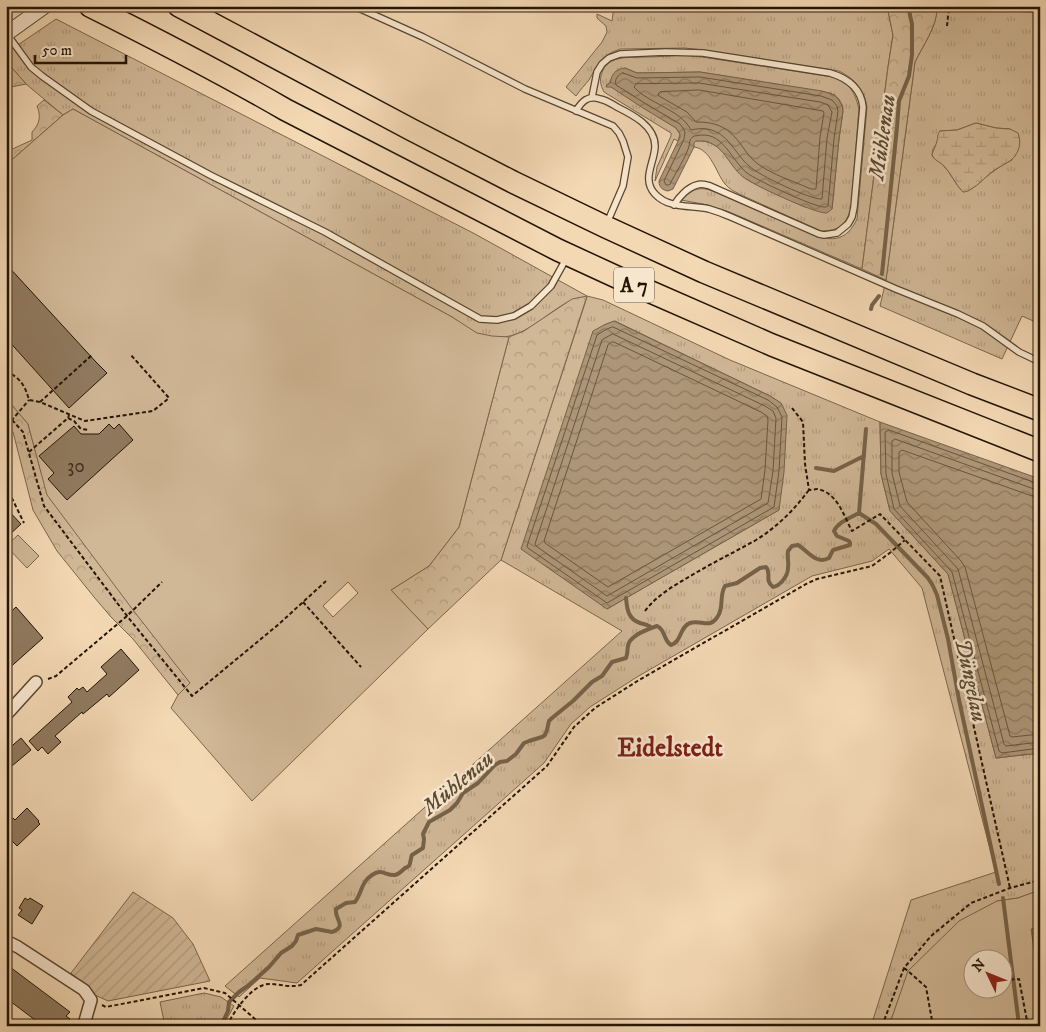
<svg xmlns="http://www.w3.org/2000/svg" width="1046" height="1032" font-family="'IM FELL DW Pica',serif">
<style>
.grass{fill:url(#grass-tufts);stroke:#7a664c;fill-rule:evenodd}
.forest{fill:url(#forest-crowns);stroke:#7a664c}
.wetland{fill:url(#wetland-marsh);stroke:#7a664c}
.park{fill:#d0b796;stroke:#7a664c;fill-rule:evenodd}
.garden{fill:url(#garden-furrows);stroke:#7a664c}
.water{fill:url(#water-waves);stroke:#766248}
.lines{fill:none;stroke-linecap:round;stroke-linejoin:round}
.shore{stroke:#68563c;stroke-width:1}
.stream{stroke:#766248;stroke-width:4}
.building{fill:#907a5f;stroke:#241502}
.service-casing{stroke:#58462e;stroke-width:8}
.minor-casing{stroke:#58462e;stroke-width:14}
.tertiary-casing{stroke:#58462e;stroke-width:16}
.motorway-casing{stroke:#241502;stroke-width:24}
.path{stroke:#241502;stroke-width:2;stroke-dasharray:4 2.5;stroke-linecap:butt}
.service{stroke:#f7e6ce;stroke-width:5.5}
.minor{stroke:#f7e6ce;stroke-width:11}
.tertiary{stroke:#f7e6ce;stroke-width:14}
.motorway{stroke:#f3d8b4;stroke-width:21}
.labels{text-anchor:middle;stroke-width:5;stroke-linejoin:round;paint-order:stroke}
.number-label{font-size:19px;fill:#3f2e19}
.shield{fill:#f7e6ce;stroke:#63543f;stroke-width:1}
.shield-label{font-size:20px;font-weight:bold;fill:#241502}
.water-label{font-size:22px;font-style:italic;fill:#5b4931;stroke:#f7e6ce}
.district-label{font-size:26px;font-weight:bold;fill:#7a1f14;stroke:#f7e6ce}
</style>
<defs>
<pattern id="grass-tufts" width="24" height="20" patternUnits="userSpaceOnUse" patternTransform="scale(1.25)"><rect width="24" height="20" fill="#d0b796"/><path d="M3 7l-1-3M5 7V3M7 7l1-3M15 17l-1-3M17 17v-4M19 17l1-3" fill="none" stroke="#b29c80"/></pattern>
<pattern id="forest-crowns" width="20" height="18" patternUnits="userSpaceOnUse" patternTransform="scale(1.25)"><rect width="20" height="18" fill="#d0b796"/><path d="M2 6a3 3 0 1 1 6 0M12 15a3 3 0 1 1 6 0" fill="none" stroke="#b29c80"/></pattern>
<pattern id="wetland-marsh" width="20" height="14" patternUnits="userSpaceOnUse" patternTransform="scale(1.25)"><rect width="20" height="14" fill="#d0b796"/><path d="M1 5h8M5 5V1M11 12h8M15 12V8" fill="none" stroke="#b29c80"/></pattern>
<pattern id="garden-furrows" width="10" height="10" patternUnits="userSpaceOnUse" patternTransform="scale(1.25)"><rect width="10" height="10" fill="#d0b796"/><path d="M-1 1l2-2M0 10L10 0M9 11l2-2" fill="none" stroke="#b29c80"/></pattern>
<pattern id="water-waves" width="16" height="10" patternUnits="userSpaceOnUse" patternTransform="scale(1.25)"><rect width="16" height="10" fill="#ad9677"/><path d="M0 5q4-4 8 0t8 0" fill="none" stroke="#8d795f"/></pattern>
</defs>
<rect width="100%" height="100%" fill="#f3d8b4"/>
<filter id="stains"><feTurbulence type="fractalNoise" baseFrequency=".004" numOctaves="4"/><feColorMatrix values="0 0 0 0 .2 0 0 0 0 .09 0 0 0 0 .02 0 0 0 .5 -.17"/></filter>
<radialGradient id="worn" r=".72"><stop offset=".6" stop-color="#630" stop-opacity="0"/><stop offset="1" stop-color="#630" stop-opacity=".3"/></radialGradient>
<path class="grass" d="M614 6H887L893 35 888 67 862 269 727 211 708 205 681 200C695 187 701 186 718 193L820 237C838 242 849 236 857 219L867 107C864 89 855 79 839 71L703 50 685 48 620 49C602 55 598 64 589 80 585 85 580 90 576 96L566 87 602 42 607 32 606 26 597 18V14L612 21Z
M931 6H1040V324L1022 316 1002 359 880 306 886 280 915 62C923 45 937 27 937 8ZM976 123 996 128 1010 129 1012 160C1006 163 999 167 994 171 984 177 975 190 963 192 955 184 951 173 943 165 939 161 935 161 932 155L933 149 937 143 940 131 957 130Z
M56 19 475 234 587 296 603 300 730 360 880 422 881 474 890 511 948 574 996 758 1040 753V890L1018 898 997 901 926 954 909 971 889 1026H871L911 900 996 872 922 588 889 549 872 561 812 576 637 677 590 707 571 724 544 763 297 983 260 978 239 997 225 986 622 631 501 560 587 297C572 298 567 302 555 310 530 327 512 345 478 334 469 331 460 322 452 317L73 109 63 115 26 84 6 61V53ZM615 321 770 396 781 403 779 510 607 609 604 325Z
M684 55 702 57 833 77C851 85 854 90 859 109L851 208C846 225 839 231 821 231L739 194C734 191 729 189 725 184 716 173 711 149 694 147L693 143 696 141C724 139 727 165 746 178 759 187 774 193 788 199 793 201 799 205 805 207 814 208 824 208 832 209L839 139 843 111 842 105 839 99 830 93 700 72 637 73 625 68 611 79 610 83 606 85 610 86 676 128 680 134 678 141 674 139 655 181 657 167 671 136V133L604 92C600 84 599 79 603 70 610 55 630 58 645 57 658 57 671 56 684 55Z
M204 993 221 997 234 1006 223 1026H165L160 1002Z"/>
<path class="forest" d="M887 6H931L937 8C937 27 923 45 915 62L886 280 862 269 888 67 893 35Z
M6 61 26 84 6 88Z
M44 100 63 115 6 165V152L32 140V132C40 124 41 116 37 106Z
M587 296 501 560 428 629 391 590 429 566 459 527 509 337 524 331 572 299Z
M6 398 28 424 41 472 190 683 178 695 133 639 111 617 94 597 57 551 33 510 13 432 6 424Z"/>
<path class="wetland" d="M976 123 996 128 1010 129 1018 133C1021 141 1020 149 1015 156 1010 163 999 166 992 172 985 177 979 185 971 189 967 192 968 191 963 192 955 184 951 173 944 166 939 161 935 161 932 155 933 150 936 146 937 141 938 137 937 135 940 131L957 130Z"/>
<path class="park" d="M73 109 452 317 477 333 492 336 509 337 459 527 429 566 391 590 428 629 252 801 171 708 178 695 190 683 133 610 47 495 28 424 6 398V165L63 115ZM348 582 358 593 333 617 323 606Z
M18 535 39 556 27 568 6 546Z
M1040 890V1026H889L908 971 959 921 997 901 1018 898ZM974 960H1004V990H974Z"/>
<path class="garden" d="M133 892 173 918 193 944 210 981 108 1001 95 995 71 973Z"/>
<path class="water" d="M625 68 637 73 700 72 822 91 835 95 842 105 843 111 839 139 832 209C830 211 829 212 826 213 814 213 753 185 743 177 726 163 723 139 696 141L694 143V147L673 189 668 191C662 190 659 187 659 181L680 137V134L676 128 643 108 611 87H606V86L610 83C612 74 615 69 625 68Z
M614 321 770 396 781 403 787 415 784 472 779 510 607 609 521 549 593 331 604 325Z
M880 422 1040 479V753L996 758 948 574 890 511 881 474Z
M1040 928V988L1031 929Z"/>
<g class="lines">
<path class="shore" d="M623 73 637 78 700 77 821 96 832 100 837 106 838 111 834 139 828 206C827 207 826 207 824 207 814 207 756 180 747 173 732 161 724 134 702 135 700 135 696 136 694 136 689 139 690 142 689 146 687 155 675 174 670 184L669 185H666L664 181 684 139 685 132 683 128 680 124 646 104 616 85C614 80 618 74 623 73Z
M699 83 820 102 828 105 832 112 827 138 822 199C811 200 758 175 749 166 735 154 728 132 707 129 702 128 696 129 691 130 680 109 649 104 634 87L636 84Z
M699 90 823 111 824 113 820 137 816 189H811C793 181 773 175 758 164 751 159 747 153 742 146 729 128 718 122 696 122L687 112 659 96 658 94 660 92Z
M613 327 768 400 777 407 782 417 779 471 774 507 607 603 528 548 527 546 597 335 607 329Z
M613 334 765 406 773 411 776 418 773 471 768 503 607 596 536 546 535 544 602 340Z
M612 342H614L761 412 767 416 768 420 765 470 761 499 608 587 545 543 544 541 608 345Z
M1040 483H1036L889 430 885 432 886 474 894 509 952 572 999 751 1002 753 1040 748
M1040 490 1034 489 895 439 892 441V473L900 506 958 569 1004 744 1006 746 1040 742
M1040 497 1032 496 902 450 899 452V472L907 502 961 561 965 567 1010 736 1012 737 1040 734"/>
<path class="stream" d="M882 274 897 127 899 101 909 76 912 55V24L908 6
M871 309 872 305 879 296
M816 468 834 471 864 456
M859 513 876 524 928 578 933 586 937 595 948 639 959 700 999 884
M626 598C627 609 628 619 640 623 645 624 648 625 652 628
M1003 898 1018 1017V1026
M221 1026 228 1011 229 1002 239 992 249 985 269 967 281 953 292 946 296 941 298 935 316 929 332 932C348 926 334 919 336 909L346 903 355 902C362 893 361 882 372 875 382 868 386 876 395 875 399 874 402 871 405 868 408 867 410 866 410 863 411 860 411 857 412 855L423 848 424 839 423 834 429 822 450 810 457 803 463 793 478 783 495 765 500 762 507 761 516 754 524 743 529 741 542 737 545 735 547 730 549 721 552 718 573 701 592 682 602 676 612 662 626 658C628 653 627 651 628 646 629 636 648 629 657 626 666 630 663 640 671 645 682 642 679 627 690 623 701 619 710 630 718 616 724 607 719 596 725 586L737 583 760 568 766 567C772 574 764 580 773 587 780 586 788 576 788 568 789 563 787 557 788 551L792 546 798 545C808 551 816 565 829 558L833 550 850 545V543L849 541 837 536 834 531C838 522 850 518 859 513L866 429"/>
</g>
<path class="building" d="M6 264 96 362 107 373 69 408 6 338Z
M109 424 114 429 119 424 133 440 67 500 48 479 54 473 39 456 74 426 81 434H99Z
M6 508 21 524 6 538Z
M16 607 43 638 6 671V616Z
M121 649 139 670 109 697 107 694 83 714 82 712 55 736 61 742 48 754 42 747 38 751 29 741 72 702 68 697 77 688 79 690 83 687 87 692 107 674 101 667Z
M21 738 31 750 6 771V751Z
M27 808 39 821 38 822 40 824 17 846 6 835V825L13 818 15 820Z
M25 898 28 900 30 898 43 906 32 924 18 915 22 910 19 908Z
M6 964 70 1012 66 1016 70 1019 65 1026H43L6 998Z"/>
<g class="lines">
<g class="service-casing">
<path id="service" d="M354 6 423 37 525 89 613 126 619 133 623 141 628 157 623 186 607 223
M7 34 31 67 42 76 91 111 210 175 325 232 480 319 497 320 514 316 531 306 551 286 566 259
M592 97 597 72 602 64 609 58 620 54 666 52 703 53 830 73C847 78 861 88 863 107L854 207 852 217 848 224 837 233 824 235 819 234 710 186C706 185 701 183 697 185 688 187 679 197 674 205
M576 111C582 101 588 95 600 99 606 100 612 104 617 107 633 115 655 126 655 146 655 162 641 179 655 194 669 209 690 205 709 209 716 211 724 214 731 217L896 289 958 314 983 326 1019 352 1040 362"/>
</g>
<g class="minor-casing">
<path id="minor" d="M6 715 36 682
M6 941 18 947 84 990 91 1000 85 1021 82 1026"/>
</g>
<g class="tertiary-casing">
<path id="tertiary" d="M6 34 45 6"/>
</g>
<g class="motorway-casing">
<path id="motorway" d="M90 6C156 39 222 73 286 110L558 250 621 279 772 345 1040 451
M179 6 412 130 513 182 606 227 704 272 972 384 1040 410"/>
</g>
<path class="path" d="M947 26 949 7 1040 12
M6 371C20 378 25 385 29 400L40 402 85 421 153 411 169 398 131 355
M40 402 92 355
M792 408 803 422 805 464 809 490C812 490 815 489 817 489 837 492 844 516 852 531L880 514 940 576 1010 888
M68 418 74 421 81 429 89 430
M12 420 23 432 44 506 127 616 192 696 279 624 326 581
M6 425 12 420 29 400
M29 452 68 418 69 415
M6 486 24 523
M303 602 361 667
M645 611C656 596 672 587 687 578 710 564 733 553 756 540 777 527 794 510 809 490
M48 679 56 676 127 616 162 582
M904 968 908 971 926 987 933 1026
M1004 980 1019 979 1028 1026
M102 1005 106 1007 204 988 225 993 263 1026
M227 1026C233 1012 253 983 270 984 280 984 290 988 301 985L547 766 574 727 595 708 639 680 808 583 817 579 872 566 891 552 905 540
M882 1026 904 968 931 936 971 903 1010 888 1040 880"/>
<use href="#service" class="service"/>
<use href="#minor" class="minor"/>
<use href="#tertiary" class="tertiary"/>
<use href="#motorway" class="motorway"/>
</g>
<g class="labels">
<g class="number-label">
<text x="76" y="472">30</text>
</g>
<rect class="shield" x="614" y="267.5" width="40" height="35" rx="4"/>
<g class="shield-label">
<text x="634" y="292">A 7</text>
</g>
<g class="water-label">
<text transform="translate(881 137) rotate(-82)" y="8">Mühlenau</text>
<text transform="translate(972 680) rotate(78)" y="8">Düngelau</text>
<text transform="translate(457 782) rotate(-40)" y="8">Mühlenau</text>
</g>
<g class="district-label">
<text x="670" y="756">Eidelstedt</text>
</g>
</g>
<rect width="1046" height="1032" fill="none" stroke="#f3d8b4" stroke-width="25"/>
<rect x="8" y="8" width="1031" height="1017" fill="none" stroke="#241502" stroke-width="2.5"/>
<rect x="12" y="12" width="1021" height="1007" fill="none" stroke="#241502"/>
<g transform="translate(988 974) rotate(313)"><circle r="24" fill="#f7e6ce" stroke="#a3927c"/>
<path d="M0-4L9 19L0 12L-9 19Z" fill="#8f2418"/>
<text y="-8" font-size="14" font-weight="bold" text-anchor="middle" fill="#241502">N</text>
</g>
<path d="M35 55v8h91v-8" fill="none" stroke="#241502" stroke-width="2.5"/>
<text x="42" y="55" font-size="15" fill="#241502" stroke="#f7e6ce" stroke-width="4" paint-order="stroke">50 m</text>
<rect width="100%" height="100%" filter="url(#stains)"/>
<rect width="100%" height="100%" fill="url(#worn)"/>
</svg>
